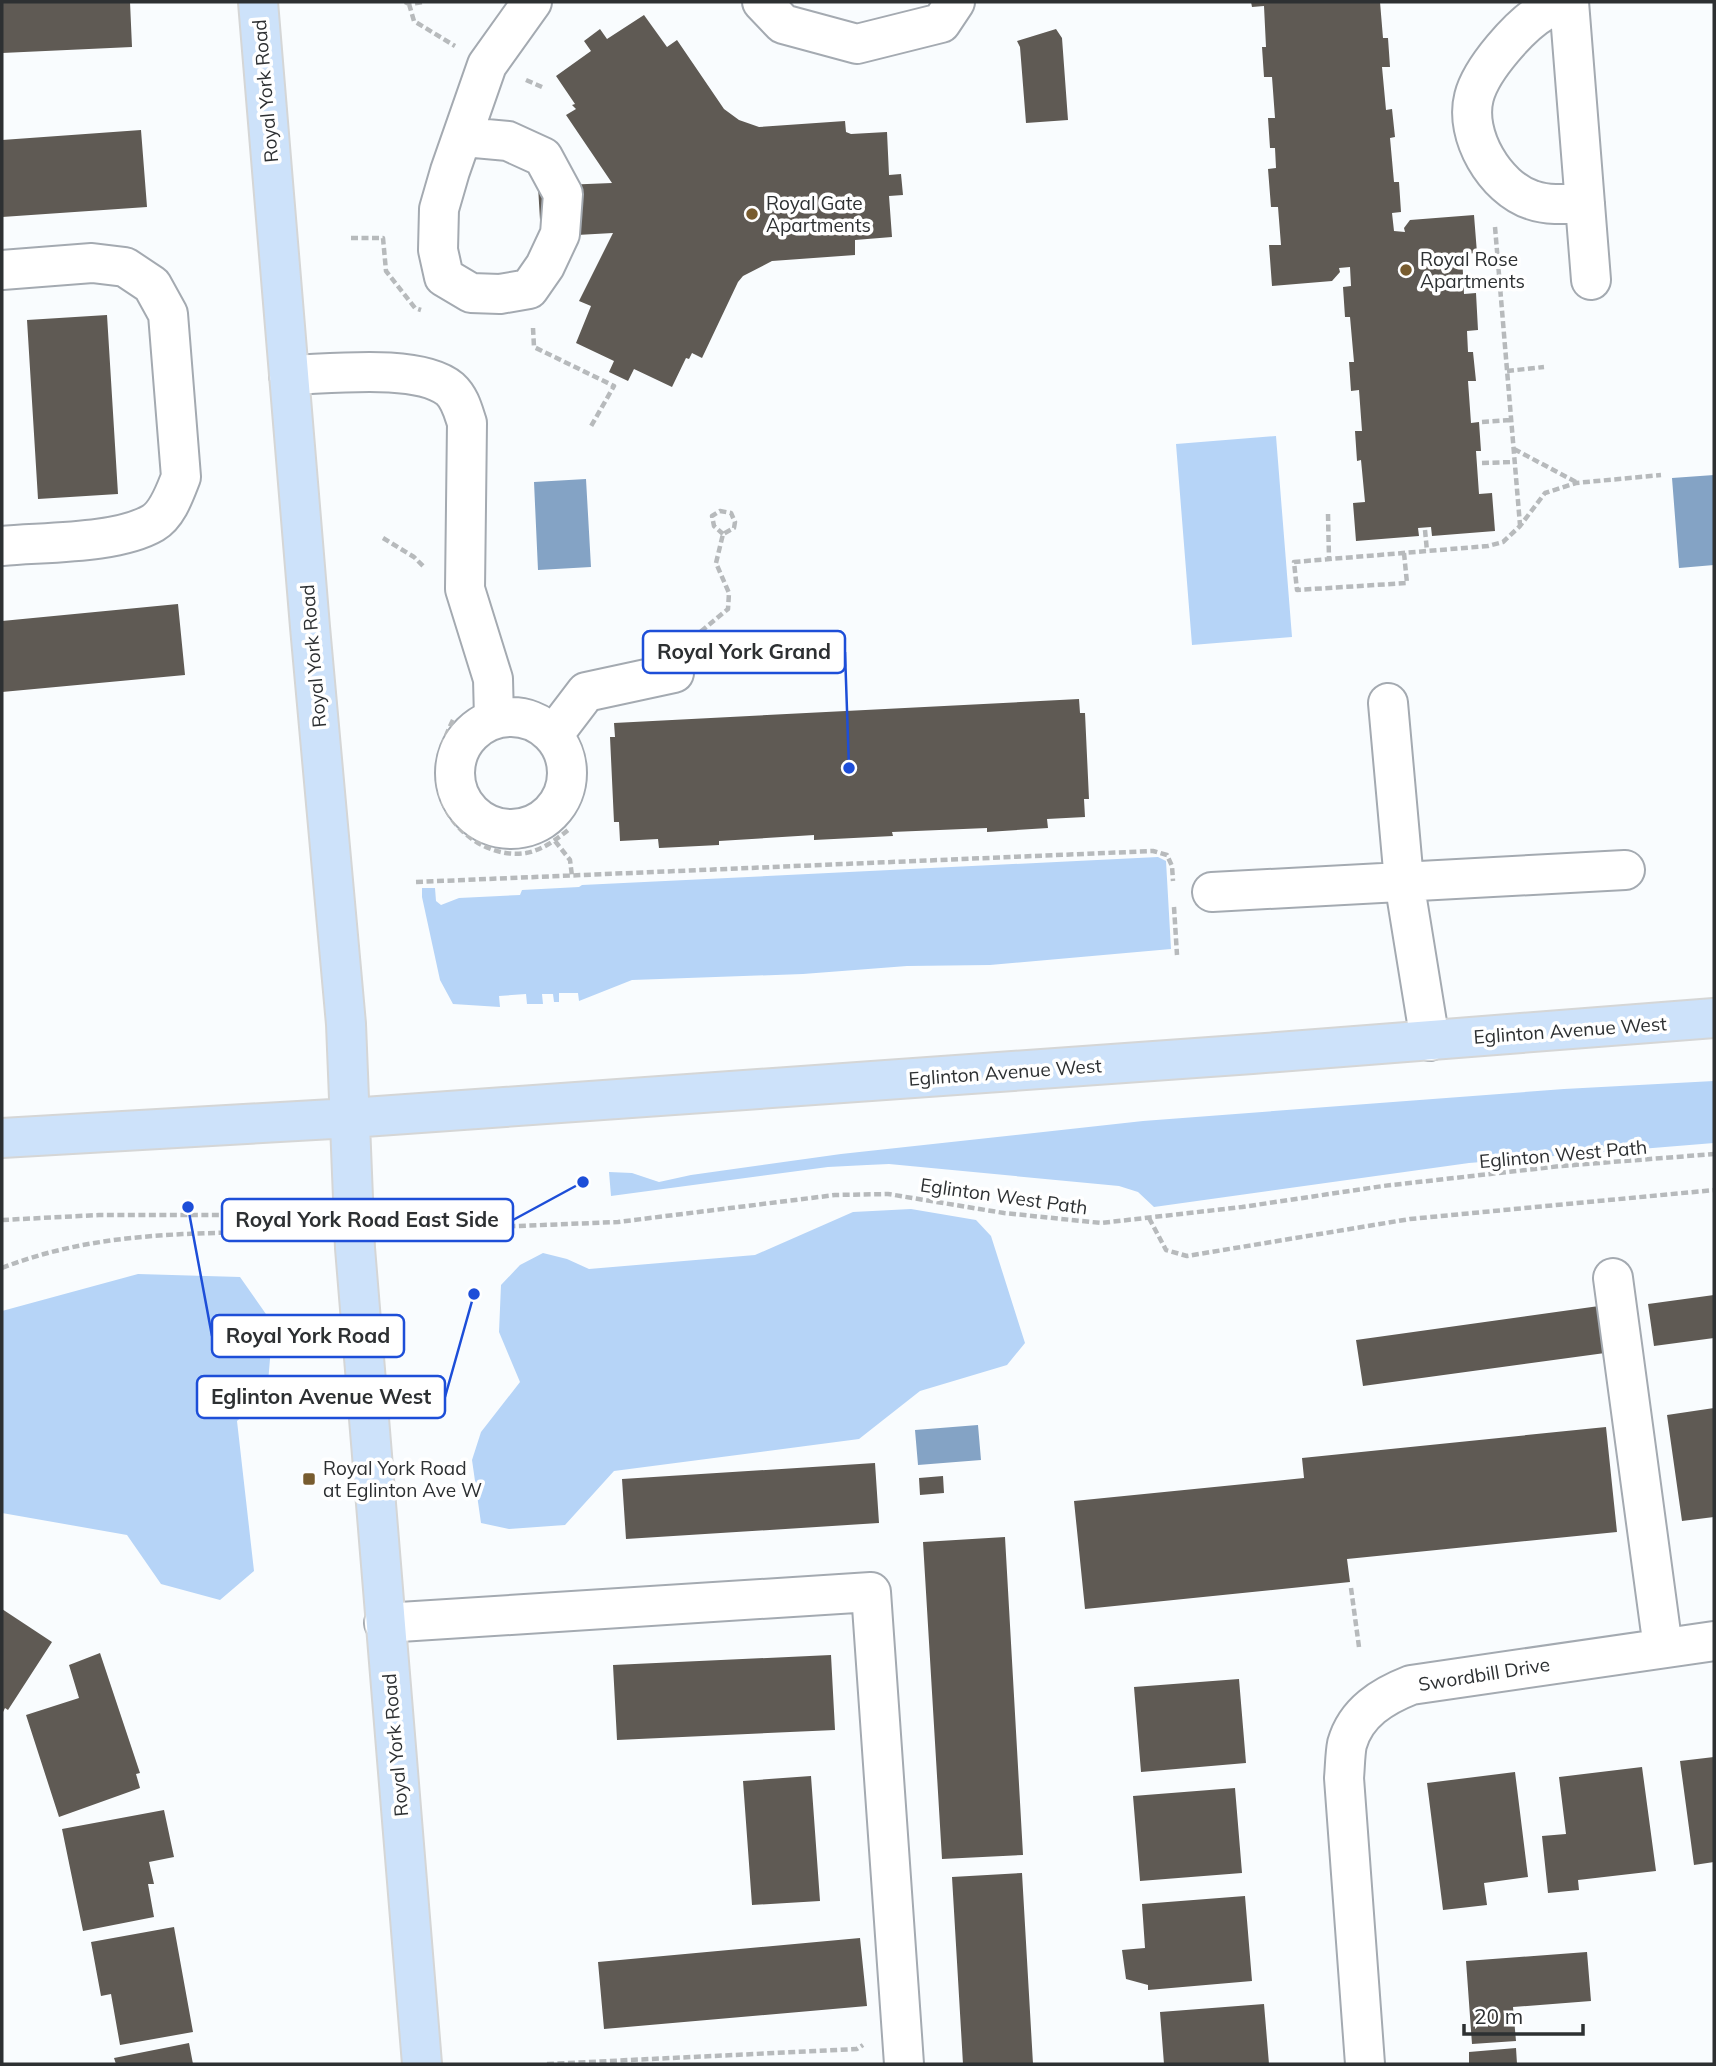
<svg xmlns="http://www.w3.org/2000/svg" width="1716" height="2066" font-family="Mulish,sans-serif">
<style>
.green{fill:#b6d4f7}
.water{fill:#84a3c5}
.building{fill:#5f5a54}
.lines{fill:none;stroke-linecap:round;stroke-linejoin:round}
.minor-casing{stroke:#a4aab1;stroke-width:42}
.major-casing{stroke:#d5d6d6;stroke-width:42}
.path{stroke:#b7babc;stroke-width:4.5;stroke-dasharray:7 3.5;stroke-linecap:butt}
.minor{stroke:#fff;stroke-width:38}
.major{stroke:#cde2fa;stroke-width:38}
.poi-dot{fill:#785c2f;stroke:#fff;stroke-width:2.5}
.labels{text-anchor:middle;stroke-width:7;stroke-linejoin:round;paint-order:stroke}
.street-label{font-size:19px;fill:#2d3032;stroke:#fff}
.poi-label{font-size:19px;fill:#2d3032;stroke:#fff;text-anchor:start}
.leader{fill:none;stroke:#1d4ed8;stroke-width:2.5}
.callout-dot{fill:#1d4ed8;stroke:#fff;stroke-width:2.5}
.callout{fill:#fff;stroke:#1d4ed8;stroke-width:2.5}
.callout-label{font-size:21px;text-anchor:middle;font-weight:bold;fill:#2d3032}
</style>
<rect width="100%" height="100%" fill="#f9fcfe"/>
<path class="green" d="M1276 436 1292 637 1192 645 1176 444Z
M1158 857 1166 861 1171 949 990 965 907 966 803 974 632 980 579 1001 578 993H559V1002H554L553 994H542L543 1004H527L526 994 499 996 500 1007 453 1004 440 980 422 897V888H435L436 901 441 905 459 898 520 895 522 890 579 887 582 885Z
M1714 1081V1143L1469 1163 1154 1207 1138 1192 1119 1186 889 1164 867 1165 828 1167 611 1196 609 1172 632 1173 659 1182 691 1175 841 1154 1143 1121 1564 1089Z
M911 1209 976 1220 991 1236 1025 1343 1007 1365 920 1391 859 1439 614 1471 565 1525 509 1529 481 1523 472 1460 481 1432 520 1382 499 1332 501 1285 520 1265 543 1253 567 1259 589 1269 755 1255 853 1212Z
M138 1274 240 1277 273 1324 267 1394 237 1421 254 1571 220 1600 161 1584 127 1535 2 1513V1311Z"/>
<path class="water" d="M1714 475V565L1679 568 1672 478Z
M586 479 591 567 538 570 534 482Z
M978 1425 981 1460 918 1465 915 1430Z"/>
<path class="building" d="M2 2H130L132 47 2 53Z
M1251 2H1380L1383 38H1388L1390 67H1382L1386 110 1392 109 1395 137 1390 138 1394 182H1399L1401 212 1392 213 1394 231 1405 232 1404 228 1410 220 1474 215 1477 253 1462 254 1464 294 1476 293 1478 330 1467 331 1468 352H1473L1476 381H1468L1471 423 1479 422 1481 451H1476L1479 494 1492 493 1495 531 1432 536 1431 527 1418 528 1419 536 1356 541 1353 503 1365 502 1361 460 1357 461 1355 431H1362L1359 390 1351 391 1349 362H1354L1350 317H1345L1343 287 1351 286 1350 267 1339 268 1340 272 1332 281 1272 286 1269 245H1281L1278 207H1271L1268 169 1276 168 1275 148H1270L1268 118H1275L1272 77H1264L1262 47H1266L1264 6 1252 7Z
M644 15 667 47 677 40 724 109 739 120 759 127 845 121 846 132 851 134 887 132 889 175 901 174 903 195 889 196 892 237 855 240V255L772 261 743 276 738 282 702 358 692 353 689 359 686 358 672 387 634 369 628 381 609 372 614 361 576 343 591 306 579 301 613 233 541 237 538 186 612 183 566 115 576 109 572 105 575 104 556 76 591 51 584 41 600 29 607 39Z
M1056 29 1062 38 1068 120 1026 123 1020 47 1017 41Z
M141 130 147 207 2 217V140Z
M107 315 118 494 38 499 27 320Z
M178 604 185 675 2 692V621Z
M1079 699 1080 713H1085L1089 799H1084L1085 817 1047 819 1048 828 987 832V828L892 832 893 836 814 840V835L719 841V845L659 848 658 839 620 841 619 822H614L610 737H615L614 723Z
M1714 1295V1338L1654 1346 1648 1304Z
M1599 1306 1605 1353 1363 1386 1356 1340Z
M1714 1408V1517L1682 1521 1667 1415Z
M1606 1427 1617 1532 1347 1559 1350 1582 1085 1609 1074 1501 1304 1478 1302 1458Z
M875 1463 879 1523 626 1539 622 1479Z
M943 1476 944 1493 920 1495 919 1478Z
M1005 1537 1023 1855 942 1859 923 1542Z
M2 1609 52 1642 8 1710 5 1708 2 1714Z
M100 1653 140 1773 136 1774 140 1788 59 1817 26 1715 79 1698 69 1665Z
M831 1655 835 1730 617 1740 613 1665Z
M1239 1679 1246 1763 1141 1772 1134 1687Z
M1714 1757V1862L1694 1865 1680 1761Z
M1642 1767 1656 1871 1578 1880 1579 1890 1548 1893 1542 1836 1566 1834 1559 1777Z
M1515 1772 1528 1877 1484 1883 1487 1905 1443 1910 1427 1783Z
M811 1776 820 1901 752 1905 743 1781Z
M1235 1788 1242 1873 1140 1881 1133 1796Z
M164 1810 174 1857 149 1862 154 1884H148L154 1917 83 1931 62 1829Z
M1022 1873 1033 2064H963L952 1877Z
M1245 1896 1252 1981 1148 1990V1985L1126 1979 1122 1950 1145 1948 1142 1904Z
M174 1927 193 2032 120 2045 111 1994 101 1996 91 1942Z
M860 1938 867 2006 604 2029 598 1962Z
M1587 1952 1591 2001 1513 2007 1516 2041 1472 2044 1466 1961Z
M1264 2004 1269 2064H1164L1160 2012Z
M189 2043 193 2064H116L114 2058Z
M1516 2048 1517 2064H1469V2052Z"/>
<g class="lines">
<g class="minor-casing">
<path id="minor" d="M762 2 783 24 857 44 941 23 955 2
M1569 2 1591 280
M1569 3C1561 6 1551 7 1544 11 1520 25 1481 69 1474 97 1464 135 1495 188 1532 200 1549 206 1567 204 1585 203
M464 137 508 141 543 157 563 194 560 234 545 266 529 289 500 294 471 293 444 277 438 250 439 209 450 171 487 65 532 2
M2 270 92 263 125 267 152 285 168 314 181 477C175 492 168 514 153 523 117 544 44 542 2 546
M289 375C330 374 419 363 450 389 460 398 463 411 467 423L465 589 493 679 494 718
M1388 703 1404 881 1430 1041
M455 773a56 56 0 1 1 112 0a56 56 0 1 1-112 0Z
M554 734 586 692 674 673
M1212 892 1625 870
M1613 1278 1663 1648
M384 1623 871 1592 904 2064
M1365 2064 1344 1778C1345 1767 1345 1754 1347 1744 1356 1712 1383 1696 1411 1685L1714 1641"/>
</g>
<g class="major-casing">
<path id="major" d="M258 2 310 627 346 1024 355 1248 422 2064
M2 1138 350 1118 1252 1054 1714 1018"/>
</g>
<path class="path" d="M405 2 409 4 424 2
M409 4 414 21 455 46
M526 80 542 87
M1495 227 1520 525
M351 238H383L386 271 415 308 421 310
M533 328 534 347 614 386 590 428
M1507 371 1544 367
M1482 422 1511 420
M1514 449 1576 482
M1482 463 1514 462
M1328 514 1329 559
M1425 530 1427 551
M383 538 414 557 424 567
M1404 553 1407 583 1297 590 1294 562 1488 546 1503 542 1520 526 1545 493 1576 483 1661 475
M695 640 699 633 728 609 729 593 716 563 723 534 734 528 735 522 731 513 720 511 712 516 714 526 723 534
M453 720C442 742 436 764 439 788 445 827 486 859 526 853 542 850 556 840 568 830
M555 841 570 860 572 876
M416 882 1153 851 1167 855 1172 866 1173 881
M1174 907 1177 955
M1149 1218 1166 1250 1187 1256 1410 1219 1714 1190
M2 1220 99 1215H269
M393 1231 618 1222 835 1195 888 1194 1004 1213 1101 1223 1242 1207 1383 1186 1561 1166 1714 1154
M2 1268C100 1229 211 1233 314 1232
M1351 1588 1359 1647
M547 2064 837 2050 857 2049 863 2045"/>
<use href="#minor" class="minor"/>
<use href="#major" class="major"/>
</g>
<g class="poi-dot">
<circle cx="752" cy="214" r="7"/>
<circle cx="1406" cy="270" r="7"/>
<rect x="302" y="1472" width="14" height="14" rx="3.5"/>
</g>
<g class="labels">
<g class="street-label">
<text transform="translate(265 91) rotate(-95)" y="7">Royal York Road</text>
<text transform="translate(313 656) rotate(-95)" y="7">Royal York Road</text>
<text transform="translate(1570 1030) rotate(-4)" y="7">Eglinton Avenue West</text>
<text transform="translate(1005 1072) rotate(-4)" y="7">Eglinton Avenue West</text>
<text transform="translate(1563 1154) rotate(-5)" y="7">Eglinton West Path</text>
<text transform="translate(1004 1196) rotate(8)" y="7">Eglinton West Path</text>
<text transform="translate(1484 1674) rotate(-9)" y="7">Swordbill Drive</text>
<text transform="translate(395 1745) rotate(-95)" y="7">Royal York Road</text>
</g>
<g class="poi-label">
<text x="766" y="210">Royal Gate<tspan x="766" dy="22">Apartments</tspan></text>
<text x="1420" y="266">Royal Rose<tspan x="1420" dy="22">Apartments</tspan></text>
<text x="323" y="1475">Royal York Road<tspan x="323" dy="22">at Eglinton Ave W</tspan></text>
</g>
</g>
<path class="leader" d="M849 768L845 652M583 1182L513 1220M188 1207L212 1336M474 1294L445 1397"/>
<g class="callout-dot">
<circle cx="849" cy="768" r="7"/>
<circle cx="583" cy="1182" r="7"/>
<circle cx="188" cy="1207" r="7"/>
<circle cx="474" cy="1294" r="7"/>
</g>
<g class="callout">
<rect x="643" y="631" width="202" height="42" rx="7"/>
<rect x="222" y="1199" width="291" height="42" rx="7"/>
<rect x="212" y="1315" width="192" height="42" rx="7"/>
<rect x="197" y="1376" width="248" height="42" rx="7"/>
</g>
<g class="callout-label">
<text x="744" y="659">Royal York Grand</text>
<text x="367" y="1227">Royal York Road East Side</text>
<text x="308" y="1343">Royal York Road</text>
<text x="321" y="1404">Eglinton Avenue West</text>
</g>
<rect width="1716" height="2066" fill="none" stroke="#2d3032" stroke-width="7"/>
<path d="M1464 2024v10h119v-10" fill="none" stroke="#2d3032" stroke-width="3.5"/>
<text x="1474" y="2024" font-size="21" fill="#2d3032" stroke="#ffffff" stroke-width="5" paint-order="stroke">20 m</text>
</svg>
